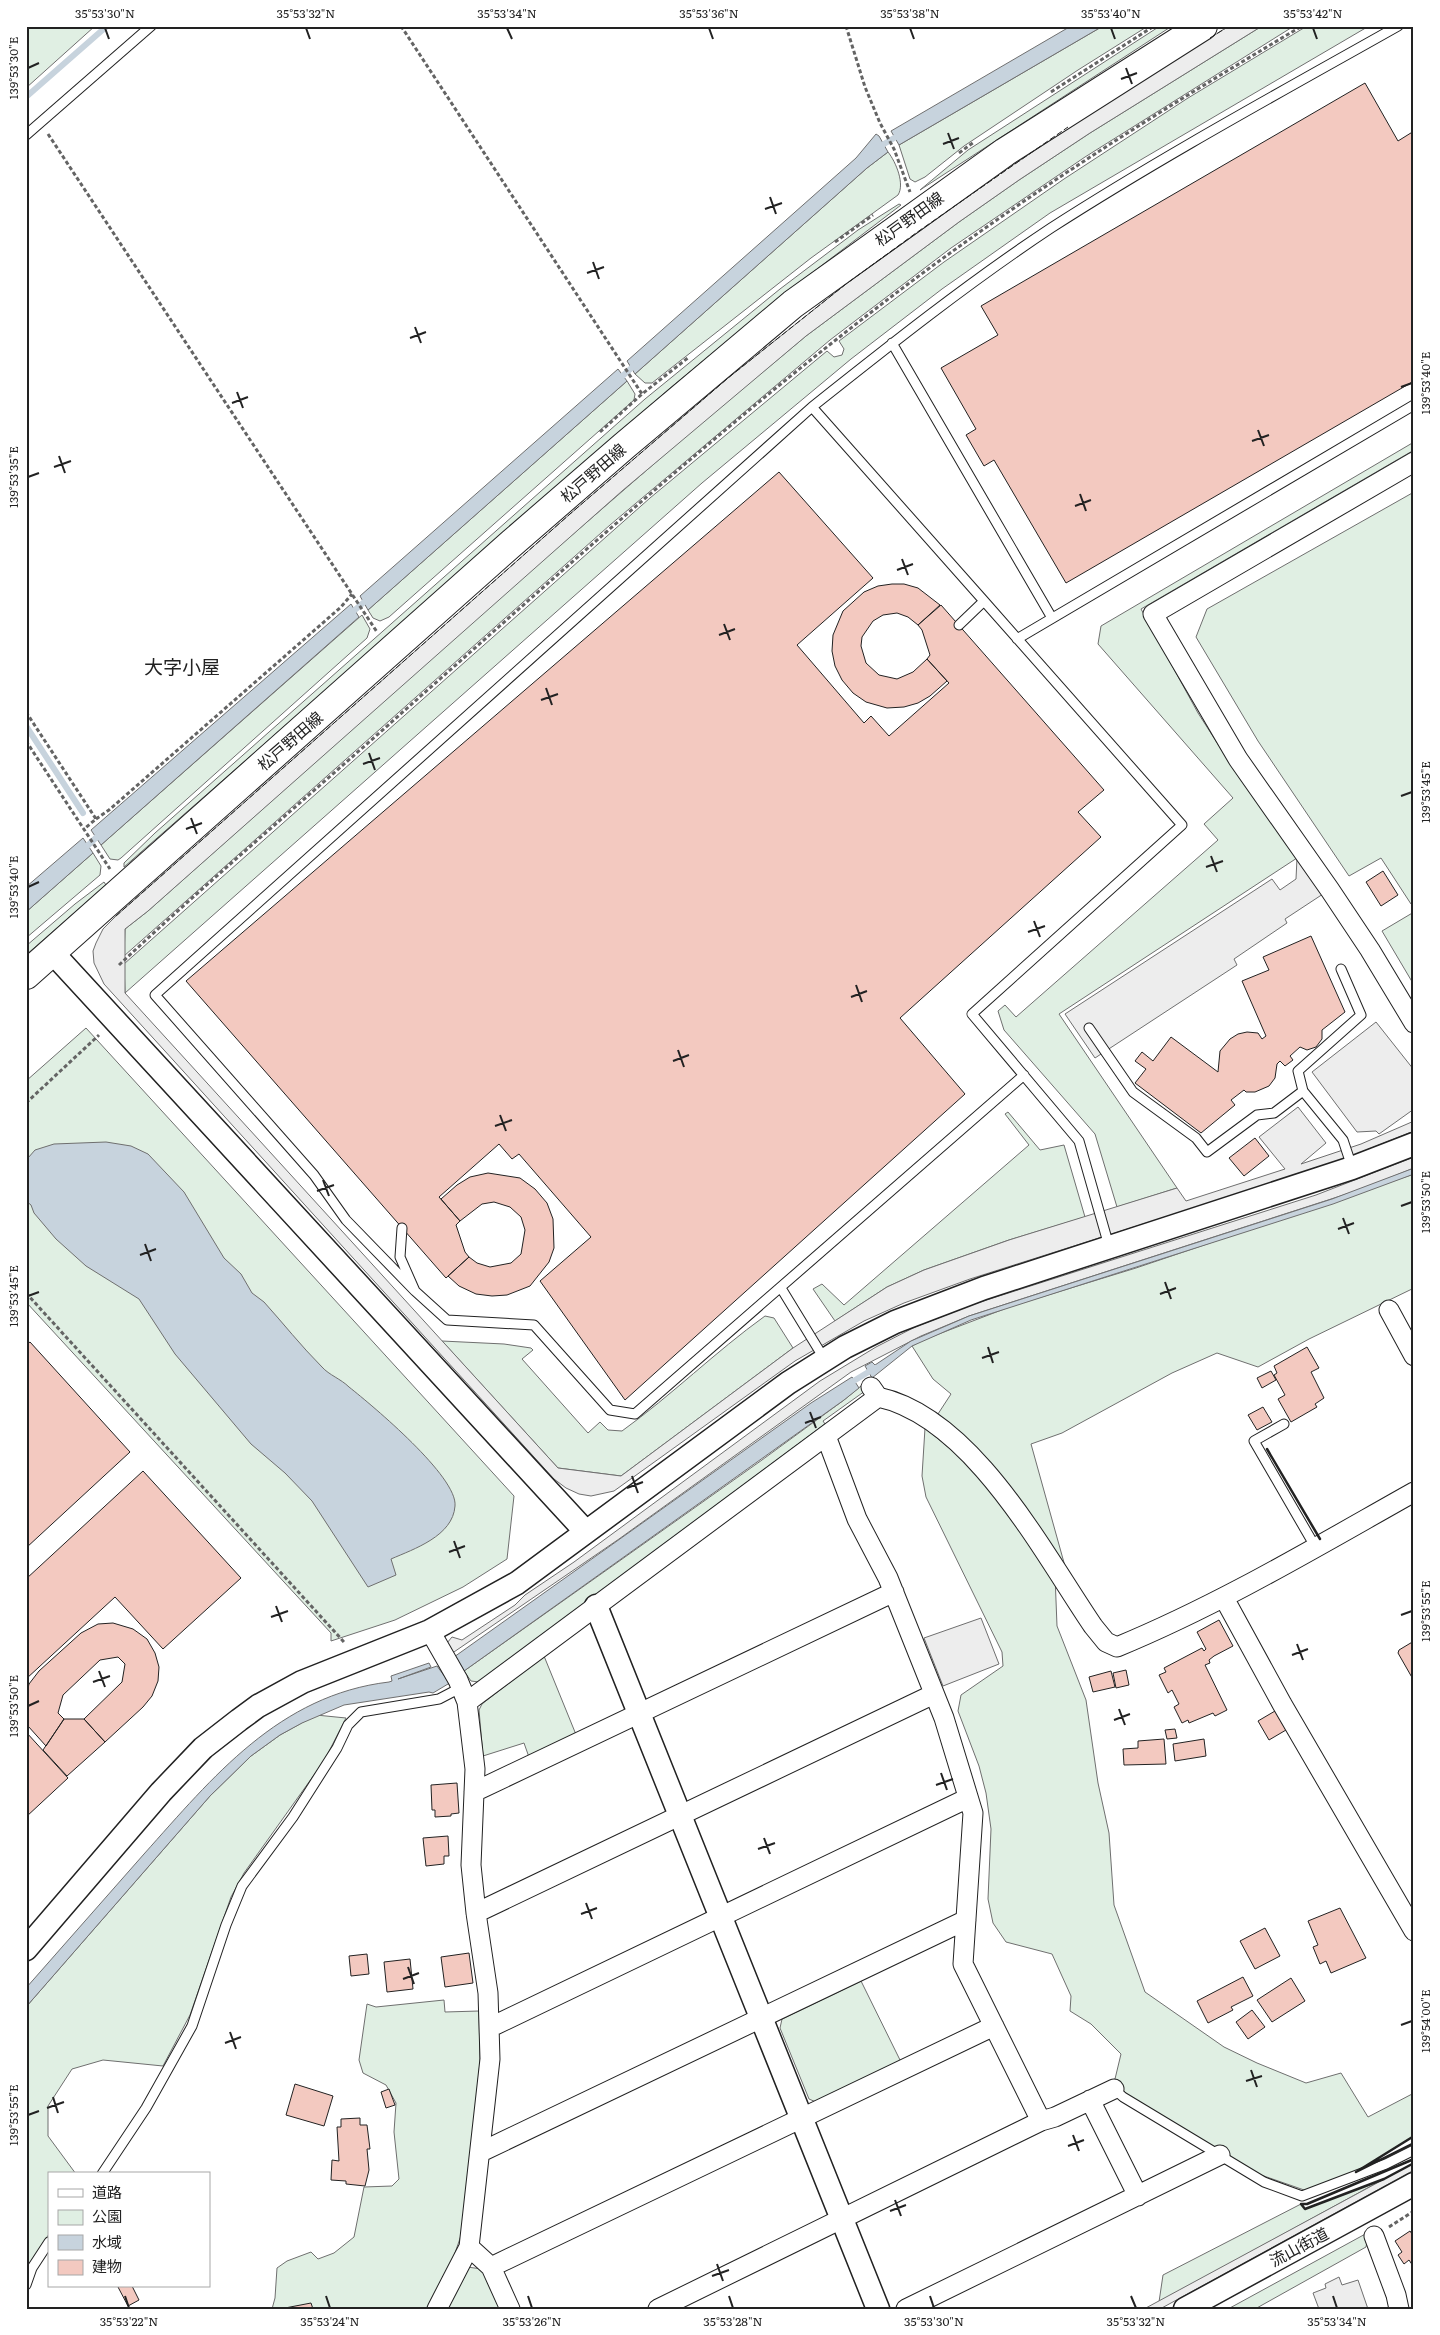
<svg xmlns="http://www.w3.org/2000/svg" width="1440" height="2335" font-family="Literata,'Noto Sans JP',serif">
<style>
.green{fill:#e0efe3;stroke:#6f6f6f}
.parking{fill:#ededed;stroke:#6f6f6f}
.water{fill:#c7d3dd;stroke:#6f6f6f}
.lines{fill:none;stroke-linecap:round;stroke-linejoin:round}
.stream{stroke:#c7d3dd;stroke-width:6}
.building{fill:#f3c9c0;stroke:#222}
.service-casing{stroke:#222;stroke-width:11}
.minor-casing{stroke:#222;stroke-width:21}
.tertiary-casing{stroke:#222;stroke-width:25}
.primary-casing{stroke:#222;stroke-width:30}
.path{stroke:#646464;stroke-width:3;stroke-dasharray:4 2.5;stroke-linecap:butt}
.service{stroke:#fff;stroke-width:9}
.minor{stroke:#fff;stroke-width:19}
.tertiary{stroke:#fff;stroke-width:22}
.primary{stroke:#fff;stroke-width:28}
.fence{stroke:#222;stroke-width:1;stroke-dasharray:6 2.5;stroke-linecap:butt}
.wall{stroke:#222;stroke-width:2.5}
.ticks{fill:none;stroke:#222;stroke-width:2}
.labels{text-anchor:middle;stroke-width:4;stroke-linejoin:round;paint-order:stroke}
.street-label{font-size:16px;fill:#222;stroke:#fff}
.quarter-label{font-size:19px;fill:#222;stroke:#fff}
.neatline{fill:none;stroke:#222;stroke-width:2}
.ticks-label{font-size:12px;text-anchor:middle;fill:#222}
</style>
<rect width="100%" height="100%" fill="#fff"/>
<path class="green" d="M26 26H95L26 88Z
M1103 26H1148L1078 70 964 146 925 177 915 182 910 179 899 145Z
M1160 26H1172L920 190 968 150Z
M1262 26H1294L1085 157 951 248 830 340 610 525 124 956 125 929 148 911 511 588 686 436 806 336 959 222 1019 180 1090 133Z
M1307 26H1369L1050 213 942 289 851 359 702 483 125 993 124 964 650 498 827 351 834 357 842 355 844 349 839 341 944 262 1064 179 1188 98Z
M888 152C896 162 905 184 898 195L811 258 652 383H645L635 374 867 168Z
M899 204 901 205 783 295 669 389 124 867V863L155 833 645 399 780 289 858 230Z
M627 381 635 394 634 400 389 617 380 621 373 618 368 610Z
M1414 442V450L1141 609 1198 713 1239 777 1297 858 1059 1014 1177 1188 1117 1207 1095 1134 1004 1030 998 1011 1005 1005 1016 1017 1218 840 1204 824 1233 798 1098 644 1101 626Z
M1414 492V902L1411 904 1381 858 1349 876 1258 741 1196 637 1207 609Z
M362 615 370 629 367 638 121 858 118 860 110 859 101 845Z
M93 853 101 866 100 875 26 938V912Z
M104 882 106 885 26 955V946L75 904Z
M1414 912V985L1382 931Z
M86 1028 514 1496 507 1559 463 1587 395 1620 331 1641V1633L26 1302V1081Z
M1008 1112 1040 1150 1064 1145 1085 1217 1009 1240 924 1270 887 1287 835 1321 813 1289 822 1284 844 1305 1029 1145 1005 1114Z
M1414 1174V1288L1309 1339 1258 1367 1217 1353 1172 1373 1062 1433 1031 1444 1068 1577 936 1417 951 1394 933 1379 912 1346 923 1340 1012 1306 1136 1268Z
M765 1316 774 1318 793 1348 621 1476 558 1468 442 1341 504 1344 531 1348 533 1350 522 1359 588 1433 600 1422 608 1430 622 1431C672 1395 715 1352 765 1316Z
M861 1386 865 1391 823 1421 825 1424 479 1682 471 1681 464 1671 762 1460 844 1400Z
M925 1428 971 1466 1055 1575 1057 1626 1086 1700 1098 1783 1109 1833 1114 1905 1145 1992 1224 2047 1257 2063 1306 2083 1341 2073 1368 2117 1414 2093V2136L1356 2172 1307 2191 1261 2175 1128 2095 1112 2080 1115 2079 1121 2054 1091 2024 1070 2011 1071 1996 1052 1954 1006 1942 993 1923 988 1899 991 1829 986 1793 979 1766 958 1711 961 1695 1003 1666 1002 1652 926 1497 922 1476Z
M544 1656 577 1737 530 1760 524 1743 483 1756 479 1710 482 1704Z
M316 1715 346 1718 324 1761 244 1873 231 1897 190 2015 163 2066 103 2060 72 2069 48 2106V2136L76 2174H49V2234L26 2269V2007L210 1796 251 1756 280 1735Z
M861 1981 901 2062 816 2102 809 2099 780 2028 782 2019Z
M444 2000 445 2012 479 2011 480 2062 464 2227 448 2273 430 2309H272L275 2298 277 2268 287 2261 311 2252 318 2259 334 2253 354 2237 364 2187 392 2186 399 2179 394 2132 396 2103 386 2085 363 2073 359 2060 367 2004 376 2007Z
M1384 2179 1159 2302 1163 2275 1301 2204 1305 2209Z
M1369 2232 1366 2247 1255 2309H1228Z
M467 2267 482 2269 500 2309H447Z"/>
<path class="parking" d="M1229 26H1262L1090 133 1019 180 959 222 806 336 622 491 148 911 125 929V993L558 1468 621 1476 793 1348 887 1287 924 1270 1009 1240 1177 1188 1186 1201 1285 1169 1259 1137 1298 1107 1326 1143 1301 1164 1361 1144 1414 1121V1131L1329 1165 970 1279 904 1303 864 1321 795 1361 614 1491 591 1496 579 1494 566 1488 554 1479 104 984 94 963 93 951 96 943 103 929 116 916 570 514 728 378 846 284 998 175 1085 117Z
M1297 858 1323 894 1285 919 1287 923 1234 959 1237 965 1095 1058 1065 1014 1272 879 1280 890 1296 879Z
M1376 1022 1414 1070V1109L1379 1134 1376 1131 1357 1132 1312 1072Z
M1414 1157V1168L1359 1190 969 1316 921 1336 851 1372 619 1539 451 1654 447 1643 452 1637 462 1640 515 1605 525 1595 574 1562 820 1381 876 1347 915 1327 974 1304 1316 1195Z
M981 1618 999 1664 943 1686 924 1638Z
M1414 2163V2170L1160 2309H1144Z
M1339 2277 1342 2285 1358 2280 1368 2309H1319L1313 2293 1326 2288 1325 2284Z"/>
<path class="water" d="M1071 26H1103L899 145 891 131Z
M876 134 879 136 888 152 867 168 635 374 627 361 856 158Z
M618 369 627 381 368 610 360 596Z
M351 604 359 617 101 845 91 830Z
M83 838 93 853 26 912V887Z
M106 1142 131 1146 148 1154 184 1192 224 1258 241 1274 252 1293 264 1302C283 1323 301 1346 322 1367 329 1375 341 1379 349 1387 373 1406 458 1477 455 1506 453 1536 414 1549 391 1559L396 1575 368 1587 312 1501 285 1473 251 1444 175 1354 139 1299 86 1266 56 1239 34 1213 31 1205 26 1201 28 1158 35 1150 54 1144Z
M1414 1168V1174L1333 1204 971 1320 912 1346 872 1378 865 1366 872 1362 875 1365 911 1341 969 1316 1332 1199Z
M852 1377 859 1388 844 1400 464 1671 454 1657 811 1403Z
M429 1663 431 1667 398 1679 437 1666 451 1685 448 1684 433 1693 429 1692 344 1705 302 1723 280 1735 251 1756 210 1796 26 2007V1988C65 1943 105 1899 144 1854 213 1777 279 1695 389 1682L392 1681 391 1676Z"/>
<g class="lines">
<path class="stream" d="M26 97 107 26
M877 148 901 134
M618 380 637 363
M349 615 370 597
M26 726 83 813
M83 850 101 833
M847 1385 875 1368"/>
</g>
<path class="building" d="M1365 83 1398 141 1414 131V381L1066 583 994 460 984 466 966 435 976 429 941 368 998 335 981 306Z
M779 472 873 578 797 645 864 723 871 716 889 736 949 683 927 659 930 655 922 630 918 625 941 605 1104 790 1078 812 1101 837 900 1018 965 1094 625 1400 540 1281 591 1237 519 1154 512 1159 499 1144 439 1197 460 1221 456 1225 465 1252 469 1257 446 1278 186 981Z
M892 584H904L918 588 940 605 918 625 908 617 897 613 883 615 873 621 862 637 861 646 866 663 879 675 897 679 913 672 927 659 947 681 930 696 918 703 904 707 887 708 866 702 853 693 842 680 835 666 832 651 833 635 843 611 864 592 878 586Z
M1383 871 1398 895 1381 906 1366 882Z
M1311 936 1345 1012 1322 1030V1039L1316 1047 1307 1050 1300 1047 1290 1056 1293 1060 1285 1066 1280 1061 1277 1064 1275 1078 1269 1086 1255 1092H1246L1244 1090 1231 1100 1235 1105 1201 1133 1135 1083 1146 1069 1135 1061 1142 1052 1153 1061 1171 1037 1218 1072 1220 1051 1230 1039 1238 1034 1247 1032 1258 1033 1262 1039 1266 1036 1242 981 1269 970 1263 957Z
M1255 1138 1269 1156 1244 1176 1229 1158Z
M488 1173 520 1178 535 1189 547 1203 553 1219 554 1248 549 1262 530 1286 507 1295 492 1296 476 1294 459 1286 448 1276 469 1257 477 1263 490 1267 511 1263 521 1254 525 1230 521 1217 510 1207 494 1202 482 1204 460 1221 441 1199 457 1185 470 1177Z
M30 1342 130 1452 26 1548V1345Z
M1307 1347 1319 1368 1311 1372 1324 1398 1315 1404 1317 1407 1291 1422 1278 1399 1285 1395 1274 1375 1277 1373 1274 1366Z
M1271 1371 1276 1380 1262 1388 1257 1378Z
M1263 1407 1272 1422 1257 1430 1248 1415Z
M143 1471 241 1578 163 1649 115 1597 26 1679V1579Z
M1219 1620 1233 1646 1214 1656 1209 1660 1210 1663 1205 1665 1227 1710 1215 1716 1213 1713 1189 1723 1188 1720 1182 1723 1174 1707 1179 1704 1172 1690 1168 1693 1159 1675 1166 1672 1164 1668 1202 1648 1204 1651 1206 1649 1197 1632Z
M113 1623 133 1629 147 1639 155 1653 159 1667 158 1681 152 1696 143 1707 105 1742 84 1719 122 1682 125 1664 118 1657 100 1660 63 1695 58 1713 64 1719 46 1746 28 1726 26 1696 29 1684 39 1671 81 1633 98 1624Z
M1414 1641V1681L1398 1653 1399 1650Z
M1126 1670 1129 1685 1116 1688 1113 1673Z
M1111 1671 1115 1687 1093 1692 1089 1677Z
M1275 1711 1286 1730 1269 1740 1258 1721Z
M64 1719H84L105 1742 67 1776 43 1750Z
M1175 1729 1177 1738 1167 1739 1165 1730Z
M26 1732 68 1778 26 1817Z
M1164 1739 1166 1764 1124 1765 1123 1749 1138 1748V1741Z
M1204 1739 1206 1756 1175 1761 1173 1744Z
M457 1783 459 1813 451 1814V1816L435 1817V1810H432L431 1785Z
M448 1836 449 1856H444V1864L426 1866 423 1838Z
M1340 1908 1366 1958 1331 1973 1326 1961 1320 1964 1313 1947 1318 1945 1308 1921Z
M1265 1928 1280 1956 1255 1969 1240 1941Z
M469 1953 473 1983 445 1987 441 1957Z
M367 1954 369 1974 351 1976 349 1956Z
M410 1959 413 1989 387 1992 384 1962Z
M1243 1977 1253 1996 1231 2007 1233 2010 1208 2023 1197 2001Z
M1291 1978 1305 2001 1272 2022 1257 2000Z
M1252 2010 1265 2027 1248 2039 1236 2022Z
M295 2084 333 2096 324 2126 286 2115Z
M389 2089 395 2105 386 2108 381 2092Z
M360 2118V2125H367L370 2149H367L369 2170 365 2186 346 2184V2181L331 2180 332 2160 339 2161 337 2127H341V2119Z
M1410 2231 1414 2237 1413 2266 1409 2260 1404 2264 1398 2255 1402 2252 1395 2241Z
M120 2286H132L139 2300 128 2306 118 2287Z
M311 2303 313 2309H285V2308Z"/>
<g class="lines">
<g class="service-casing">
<path id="service" d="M26 135 151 26
M892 343 1052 618
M984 601 812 407C890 345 968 283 1051 228 1163 156 1281 92 1398 26
M959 625 984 601 1182 825 972 1014 1079 1141 1109 1246
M1017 639 1414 405
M1089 1028 1133 1092 1196 1138 1207 1152 1257 1115 1274 1113 1303 1091 1298 1071 1361 1015 1341 969
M1303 1091 1343 1140 1352 1167
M402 1228 400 1257 415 1291 447 1320 534 1325 610 1410 635 1414 1024 1075
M781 1288 825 1360
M415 1291 346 1220 314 1175 155 995 812 407
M1284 1424 1254 1441 1316 1548
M1114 2089 1123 2097 1264 2182 1302 2196 1386 2164 1414 2150
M102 2174 146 2108 192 2026 226 1925 242 1886 293 1817 337 1748 348 1725 361 1712 439 1699 462 1687
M26 2285 32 2268 49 2242"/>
</g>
<g class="minor-casing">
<path id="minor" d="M1414 462 1153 614 1238 759 1330 890 1370 950 1414 1023
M1389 1310 1414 1356
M871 1387 878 1397C972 1417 1042 1551 1093 1626L1106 1642 1117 1647C1221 1604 1316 1547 1414 1492
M826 1436 857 1519 888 1578 944 1718 973 1813 963 1964 1041 2121
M1224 1598 1282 1704 1414 1931
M430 1631 458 1680 467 1702 878 1397
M474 1792 894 1592
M476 1913 934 1694
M491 2027 968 1798
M1090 2100 1138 2196
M481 2152 966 1920
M1374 2236 1396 2295 1399 2309
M469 2247 491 2267 510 2309
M491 2267 994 2026
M437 2309 469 2247 490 2059 488 1993 476 1913 471 1865 475 1769 467 1702
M658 2309 1041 2121 1055 2117 1114 2089
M906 2309 1220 2155"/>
</g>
<g class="tertiary-casing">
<path id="tertiary" d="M52 952 586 1532
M596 1606 878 2309
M26 1949 161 1792 203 1748 239 1720 258 1706 302 1682 430 1631 517 1583 788 1383 845 1347 895 1322 984 1288 1352 1168 1414 1144
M1185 2309 1414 2184"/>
</g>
<g class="primary-casing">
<path id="primary" d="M26 975 512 543 624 446 793 304 1005 152 1203 26"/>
</g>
<path class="path" d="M401 26 642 394
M846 26 865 87 880 123 894 149 910 192
M1051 92 1154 26
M48 134 377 632
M959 153 974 142
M835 242 873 215
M600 432 642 394 689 357
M26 712 96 819 84 829
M26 741 110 869
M96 819 109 810 341 607 352 594
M119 965C215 875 316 790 414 702 562 571 709 438 865 317 1003 209 1152 115 1302 26
M26 1103 99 1035
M26 1293 344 1642
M1389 2227 1414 2211"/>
<use href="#service" class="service"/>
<use href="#minor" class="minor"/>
<use href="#tertiary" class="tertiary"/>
<use href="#primary" class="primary"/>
<path class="fence" d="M1210 38 1229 26
M116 916 570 514 728 378 846 284 916 233 1068 127"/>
<path class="wall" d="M1267 1449 1320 1539
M1414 2136 1356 2172 1414 2143
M1414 2159 1307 2204H1301L1305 2209 1384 2179 1414 2163"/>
</g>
<path class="ticks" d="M105 28 109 39M306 28 310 39M507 28 512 39M709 28 713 39M910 28 914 39M1111 28 1115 39M1313 28 1317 39M28 68 39 63M1126 68 1132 84M1121 79 1137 73M948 133 954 149M943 144 959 138M770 197 776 214M765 209 782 203M593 262 599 279M587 273 604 267M415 327 421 343M410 338 426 332M1401 387 1412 383M237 392 243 408M232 403 248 397M1258 430 1264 446M1252 441 1269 435M59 456 65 473M54 467 71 461M28 477 39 473M1080 494 1086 511M1075 506 1091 500M902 559 908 575M897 570 913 564M724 624 730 640M719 635 735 629M546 688 552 705M541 700 558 694M369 753 375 770M363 764 380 758M1401 796 1412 792M191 818 197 834M186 829 202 823M1211 856 1217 872M1206 867 1223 861M28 887 39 882M1034 921 1040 937M1028 932 1045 926M856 985 862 1002M851 997 867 991M678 1050 684 1067M673 1061 689 1055M500 1115 506 1131M495 1126 512 1120M323 1180 329 1196M317 1191 334 1185M1401 1206 1412 1202M1343 1218 1349 1234M1338 1229 1354 1223M145 1244 151 1261M140 1255 156 1249M1165 1282 1171 1299M1160 1294 1176 1288M28 1296 39 1292M988 1347 993 1363M982 1358 999 1352M810 1412 816 1428M805 1423 821 1417M632 1476 638 1493M627 1488 643 1482M454 1541 460 1558M449 1552 465 1546M276 1606 282 1622M1401 1615 1412 1611M271 1617 288 1611M1297 1644 1303 1660M1292 1655 1308 1649M99 1671 105 1687M93 1682 110 1676M28 1706 39 1701M1119 1709 1125 1725M1114 1720 1130 1714M941 1773 947 1790M936 1785 953 1779M764 1838 770 1854M758 1849 775 1843M586 1903 592 1919M581 1914 597 1908M408 1967 414 1984M403 1979 419 1973M1401 2025 1412 2021M230 2032 236 2049M225 2043 241 2037M1251 2070 1257 2087M1246 2081 1262 2076M53 2097 58 2113M47 2108 64 2102M28 2115 39 2111M1073 2135 1079 2151M1068 2146 1084 2140M895 2200 901 2216M890 2211 906 2205M717 2264 723 2281M712 2276 729 2270M125 2296 129 2308M326 2296 330 2308M528 2296 532 2308M729 2296 733 2308M930 2296 934 2308M1131 2296 1136 2308M1333 2296 1337 2308"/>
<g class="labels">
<g class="street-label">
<text transform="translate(909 219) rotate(-36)" y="6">松戸野田線</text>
<text transform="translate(593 473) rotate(-41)" y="6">松戸野田線</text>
<text transform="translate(290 741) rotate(-41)" y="6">松戸野田線</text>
<text transform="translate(1299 2247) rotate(-28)" y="6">流山街道</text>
</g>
<g class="quarter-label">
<text x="182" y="674">大字小屋</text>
</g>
</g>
<rect width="1440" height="2335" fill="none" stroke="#ffffff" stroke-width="55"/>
<rect x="48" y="2172" width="162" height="115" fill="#ffffff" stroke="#a7a7a7"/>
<rect x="58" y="2189" width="25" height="8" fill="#ffffff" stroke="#a7a7a7"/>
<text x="92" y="2198" font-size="15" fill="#222222">道路</text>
<rect x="58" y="2210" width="25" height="15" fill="#e0efe3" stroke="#a7a7a7"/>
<text x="92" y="2222" font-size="15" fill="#222222">公園</text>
<rect x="58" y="2235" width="25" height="15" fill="#c7d3dd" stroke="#a7a7a7"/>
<text x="92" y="2248" font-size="15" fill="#222222">水域</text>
<rect x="58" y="2260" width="25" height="15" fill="#f3c9c0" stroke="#a7a7a7"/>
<text x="92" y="2272" font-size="15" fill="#222222">建物</text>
<rect x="28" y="28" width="1384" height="2280" class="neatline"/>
<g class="ticks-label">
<text x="105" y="18">35°53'30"N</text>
<text x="306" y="18">35°53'32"N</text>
<text x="507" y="18">35°53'34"N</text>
<text x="709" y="18">35°53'36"N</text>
<text x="910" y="18">35°53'38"N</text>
<text x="1111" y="18">35°53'40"N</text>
<text x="1313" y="18">35°53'42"N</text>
<text transform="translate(14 68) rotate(-90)" y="4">139°53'30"E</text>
<text transform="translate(1426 383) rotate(-90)" y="4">139°53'40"E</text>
<text transform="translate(14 477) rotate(-90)" y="4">139°53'35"E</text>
<text transform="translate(1426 792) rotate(-90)" y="4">139°53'45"E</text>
<text transform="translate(14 887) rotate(-90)" y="4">139°53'40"E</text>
<text transform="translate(1426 1202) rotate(-90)" y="4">139°53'50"E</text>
<text transform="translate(14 1296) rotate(-90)" y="4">139°53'45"E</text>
<text transform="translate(1426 1611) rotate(-90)" y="4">139°53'55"E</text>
<text transform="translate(14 1706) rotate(-90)" y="4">139°53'50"E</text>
<text transform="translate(1426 2021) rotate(-90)" y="4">139°54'00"E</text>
<text transform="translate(14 2115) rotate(-90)" y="4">139°53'55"E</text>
<text x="129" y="2326">35°53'22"N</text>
<text x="330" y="2326">35°53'24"N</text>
<text x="532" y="2326">35°53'26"N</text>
<text x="733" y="2326">35°53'28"N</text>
<text x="934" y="2326">35°53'30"N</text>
<text x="1136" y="2326">35°53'32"N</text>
<text x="1337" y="2326">35°53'34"N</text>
</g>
</svg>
